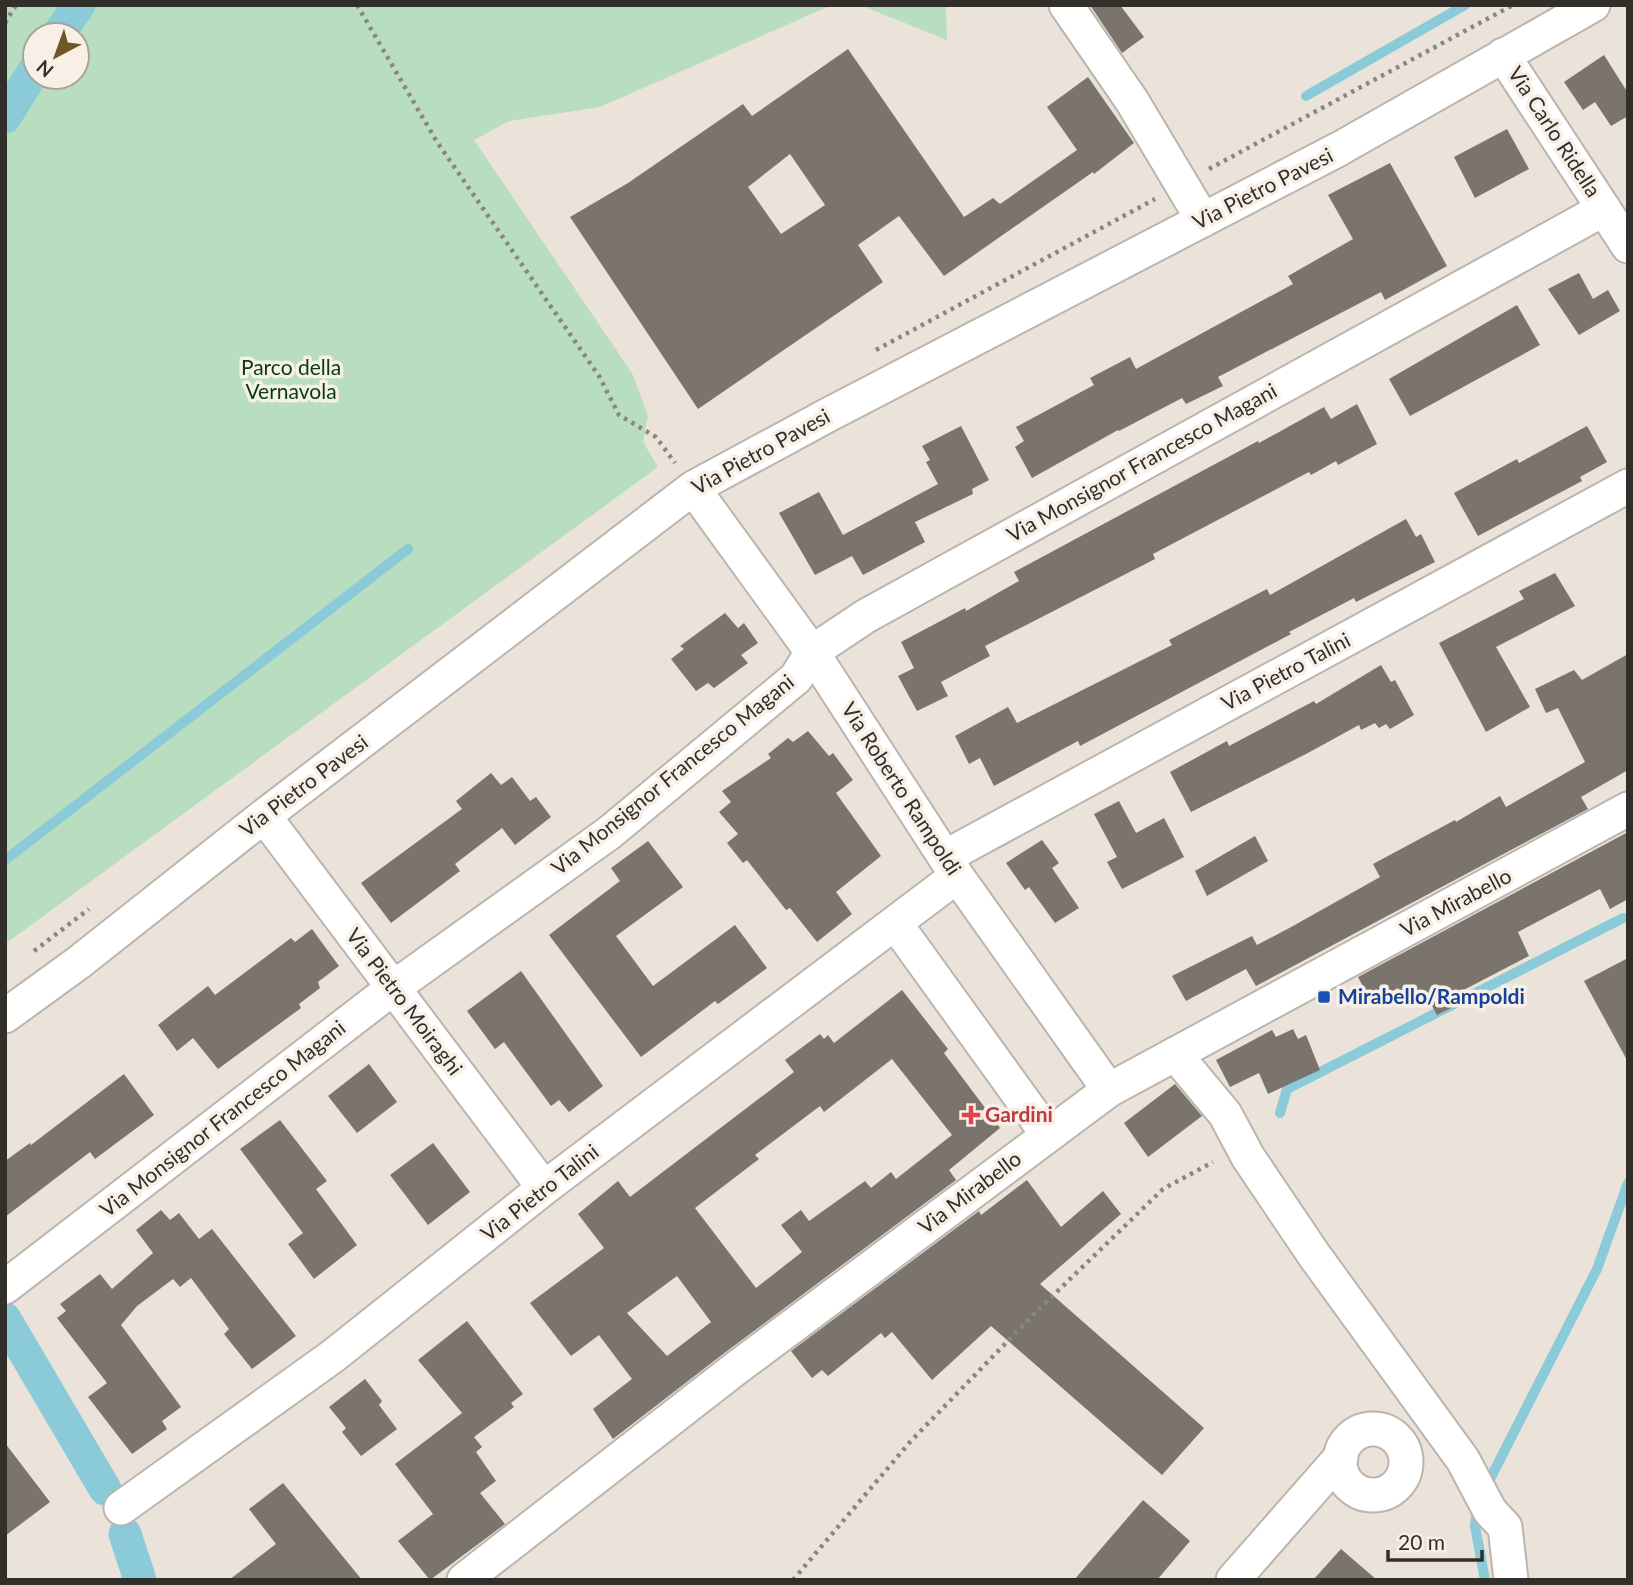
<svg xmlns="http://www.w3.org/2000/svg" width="1633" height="1585" font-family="Lato,sans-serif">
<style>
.green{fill:#b9ddbf;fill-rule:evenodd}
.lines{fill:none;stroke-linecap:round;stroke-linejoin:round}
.stream{stroke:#8bcbd9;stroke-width:10}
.canal{stroke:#8bcbd9;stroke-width:33}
.building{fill:#7b746c;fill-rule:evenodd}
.minor-casing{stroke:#bcb5ad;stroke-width:37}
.path{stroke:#8b867f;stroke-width:4.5;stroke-dasharray:3.5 5;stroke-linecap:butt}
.minor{stroke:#fff;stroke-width:33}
.transit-dot{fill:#1a4fb4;stroke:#f8f0e7;stroke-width:2.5}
.health-dot{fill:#e0444e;stroke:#f8f0e7;stroke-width:2.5}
.labels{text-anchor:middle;stroke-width:7;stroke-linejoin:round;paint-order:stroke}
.street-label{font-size:21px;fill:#322f2b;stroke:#f8f0e7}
.park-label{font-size:21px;fill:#073a19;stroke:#f8f0e7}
.transit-label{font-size:21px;font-weight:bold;fill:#164399;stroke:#f8f0e7;text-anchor:start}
.health-label{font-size:21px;font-weight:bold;fill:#be3a42;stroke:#f8f0e7;text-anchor:start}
</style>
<rect width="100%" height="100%" fill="#ebe3da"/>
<path class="green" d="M5 5H832L600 107 509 121 474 140 632 373 648 416 643 442 658 467 5 944ZM35 35H77V77H35Z
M860 5H946L947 40Z"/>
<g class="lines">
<path class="stream" d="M1306 96 1465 5
M5 860 408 549
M1280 1113 1287 1089 1623 918
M1489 1481 1597 1269 1628 1183
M1477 1508 1475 1526 1485 1580"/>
<path class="canal" d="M58 35 79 5
M5 117 35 69
M5 1319 105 1489
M125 1534 140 1580"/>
</g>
<path class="building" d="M1090 5H1120L1144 37 1122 53Z
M848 49 964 217 993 198 1000 204 1077 150 1047 107 1088 77 1134 143 1094 174 1093 172 944 276 899 216 858 245 883 282 698 409 570 217 628 183 743 104 752 116ZM790 154 825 205 781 234 748 187Z
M1604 55 1628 93V116L1611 126 1595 102 1583 110 1564 82Z
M1507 129 1529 169 1475 198 1454 157Z
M1390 163 1447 266 1385 300 1381 292 1218 377 1223 386 1186 404 1182 398 1119 431 1118 430 1032 478 1015 447 1024 441 1016 427 1094 385 1090 378 1130 357 1136 369 1293 284 1288 276 1353 239 1328 195Z
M1579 273 1593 299 1608 290 1620 311 1579 335 1548 289Z
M1517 305 1540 345 1410 416 1389 379Z
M1357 404 1377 444 1338 465 1336 461 1311 475 1309 472 1153 554 1155 559 985 646 990 656 941 682 948 696 917 711 898 676 914 668 901 642 965 608 966 611 1019 581 1014 572 1258 441 1259 443 1324 407 1331 419Z
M961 426 989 480 972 489 973 494 915 522 925 542 863 575 852 556 815 575 779 513 819 492 843 535 938 484 926 462 930 460 922 446Z
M1587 426 1607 462 1580 477 1582 481 1478 536 1454 493 1517 459 1519 463Z
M1406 519 1416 537 1421 534 1435 562 1356 602 1354 598 1289 632 1291 634 1080 746 1078 741 994 786 980 758 969 764 955 736 1008 707 1017 723 1172 645 1169 640 1267 589 1270 595Z
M1555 573 1575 606 1496 647 1530 707 1486 732 1439 643 1524 599 1519 591Z
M725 613 738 628 744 623 758 643 741 655 748 663 714 688 708 683 696 691 671 659 684 649 680 646Z
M1628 654V770L1581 797 1588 809 1256 986 1246 969 1186 1001 1172 976 1252 936 1257 945 1293 926 1380 877 1373 864 1455 820 1456 822 1500 796 1506 807 1585 762 1558 708 1546 713 1535 689 1574 670 1582 680Z
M1381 665 1391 682 1395 680 1414 715 1390 729 1386 724 1379 728 1375 723 1361 730 1359 725 1306 754 1191 812 1170 772 1227 741 1229 746 1314 701 1316 704Z
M808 731 829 756 833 753 853 780 836 793 881 856 836 892 852 914 817 942 790 908 786 910 747 860 743 863 727 843 738 834 719 812 731 802 722 791 771 758 768 754 788 738 793 742Z
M491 773 501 785 512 777 530 801 536 797 551 817 515 845 502 828 455 864 460 871 391 923 361 883 462 809 456 801Z
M1119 801 1136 833 1164 818 1184 857 1122 889 1107 862 1117 857 1094 814Z
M1628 832V899L1610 909 1600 889 1518 932 1529 956 1454 995 1459 1004 1437 1015 1427 997 1416 1002 1411 992 1403 996 1398 988 1371 1002 1358 977Z
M1255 836 1268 861 1207 896 1195 871Z
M1042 840 1059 863 1052 868 1079 908 1055 923 1029 887 1025 890 1006 863Z
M648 841 683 887 616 936 653 986 735 925 767 968 718 1004 715 1001 641 1057 549 935 620 881 611 868Z
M312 929 339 966 318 982 320 988 299 1004 301 1008 218 1069 193 1038 177 1051 158 1025 208 986 215 995 291 938 295 942Z
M1628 958V1062L1584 981Z
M521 971 603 1086 569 1112 559 1100 551 1106 504 1042 495 1049 467 1011Z
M902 990 948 1049 944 1053 1000 1128 949 1170 956 1180 723 1354 613 1439 593 1409 632 1379 599 1335 571 1356 530 1303 604 1248 578 1214 618 1181 630 1197 794 1072 785 1060 820 1034 824 1039 828 1035 834 1043ZM892 1059 952 1135 896 1179 891 1172 871 1188 865 1181 809 1221 801 1210 781 1225 802 1252 756 1288 695 1208 759 1159 755 1155 820 1106 824 1112ZM677 1276 711 1322 667 1356 627 1313Z
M1293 1029 1298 1039 1306 1035 1320 1070 1268 1094 1259 1073 1230 1087 1216 1060 1272 1030 1276 1037Z
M369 1064 397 1102 357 1133 328 1096Z
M124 1074 154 1115 95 1159 90 1152 5 1217V1161L30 1143 31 1145Z
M1175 1084 1202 1116 1148 1157 1124 1123Z
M280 1120 327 1181 316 1189 357 1245 314 1279 288 1244 303 1233 240 1149Z
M433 1143 470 1192 428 1225 390 1175Z
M1027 1180 1061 1227 1103 1191 1121 1214 1040 1284 1204 1428 1162 1475 991 1326 932 1380 892 1332 885 1338 881 1333 828 1376 822 1370 812 1378 791 1351 979 1211 981 1215Z
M161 1210 170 1220 179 1213 199 1239 212 1229 296 1336 252 1369 224 1334 229 1329 191 1278 180 1287 173 1279 137 1306 121 1325 181 1407 162 1421 167 1429 132 1454 88 1397 107 1383 57 1318 66 1311 60 1304 100 1274 112 1289 153 1253 136 1230Z
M467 1321 523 1394 511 1403 514 1407 474 1437 482 1447 476 1452 496 1481 480 1493 505 1524 430 1580 398 1541 433 1514 395 1464 462 1413 418 1360Z
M365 1379 382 1401 379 1405 397 1429 361 1456 342 1432 346 1428 329 1407Z
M5 1443 50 1502 5 1536Z
M283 1483 362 1580H229L276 1544 249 1509Z
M1143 1500 1190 1541 1157 1580H1074Z
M1341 1549 1377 1580H1313Z"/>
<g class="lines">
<g class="minor-casing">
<path id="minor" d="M1066 5 1132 101 1203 220
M1503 55 1628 246
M693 488 812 652 957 876 1109 1090
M264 816 544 1188
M945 857 1628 486
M895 923 1048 1135
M5 1016 78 963 264 816 693 488 828 415 1339 149 1593 5
M1175 1054 1225 1114 1248 1157 1314 1255 1463 1460 1490 1511 1505 1527 1511 1580
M5 1287 393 988 609 833 796 678 812 652 866 616 1604 209
M1340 1462a33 33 0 1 1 66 0a33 33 0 1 1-66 0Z
M121 1508 333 1356 544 1188 957 876
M464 1580 735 1369 1109 1090 1628 809
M1233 1580 1341 1457"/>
</g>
<path class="path" d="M357 5 437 142 599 376 619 415 656 437 675 463
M5 23 16 5
M1209 169 1513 5
M876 350 1155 199
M34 951 89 909
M793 1580 910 1442 1035 1313 1163 1189 1213 1162"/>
<use href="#minor" class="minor"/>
</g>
<rect class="transit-dot" x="1317" y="990" width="14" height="14" rx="3.5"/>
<path class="health-dot" d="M967.5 1104.5h7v7h7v7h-7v7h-7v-7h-7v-7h7z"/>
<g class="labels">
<g class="street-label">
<text transform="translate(1554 132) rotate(57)" y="7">Via Carlo Ridella</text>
<text transform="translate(1263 189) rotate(-27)" y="7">Via Pietro Pavesi</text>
<text transform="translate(761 452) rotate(-29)" y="7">Via Pietro Pavesi</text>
<text transform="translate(1142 463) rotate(-29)" y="7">Via Monsignor Francesco Magani</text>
<text transform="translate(1286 672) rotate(-28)" y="7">Via Pietro Talini</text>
<text transform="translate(673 775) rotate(-39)" y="7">Via Monsignor Francesco Magani</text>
<text transform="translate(304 786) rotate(-37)" y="7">Via Pietro Pavesi</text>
<text transform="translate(901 789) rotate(57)" y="7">Via Roberto Rampoldi</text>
<text transform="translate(1456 903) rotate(-28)" y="7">Via Mirabello</text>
<text transform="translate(404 1002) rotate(53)" y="7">Via Pietro Moiraghi</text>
<text transform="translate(223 1119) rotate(-38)" y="7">Via Monsignor Francesco Magani</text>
<text transform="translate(540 1193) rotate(-38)" y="7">Via Pietro Talini</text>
<text transform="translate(970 1193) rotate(-37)" y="7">Via Mirabello</text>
</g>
<g class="park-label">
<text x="291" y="375">Parco della<tspan x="291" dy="24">Vernavola</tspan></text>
</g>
<g class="transit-label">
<text x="1338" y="1004">Mirabello/Rampoldi</text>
</g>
<g class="health-label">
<text x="985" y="1122">Gardini</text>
</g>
</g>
<rect width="1633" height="1585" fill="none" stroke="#322f2b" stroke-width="14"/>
<g transform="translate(56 56) rotate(221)"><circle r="33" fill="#f8f0e7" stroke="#a9a39c" stroke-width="2"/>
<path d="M0-5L12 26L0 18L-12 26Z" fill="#6e5727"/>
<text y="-10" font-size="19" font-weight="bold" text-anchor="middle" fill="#322f2b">N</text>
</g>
<path d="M1388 1550v10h94v-10" fill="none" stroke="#322f2b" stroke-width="3.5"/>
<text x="1398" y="1550" font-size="21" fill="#322f2b" stroke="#f8f0e7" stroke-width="5" paint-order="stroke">20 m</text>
</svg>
